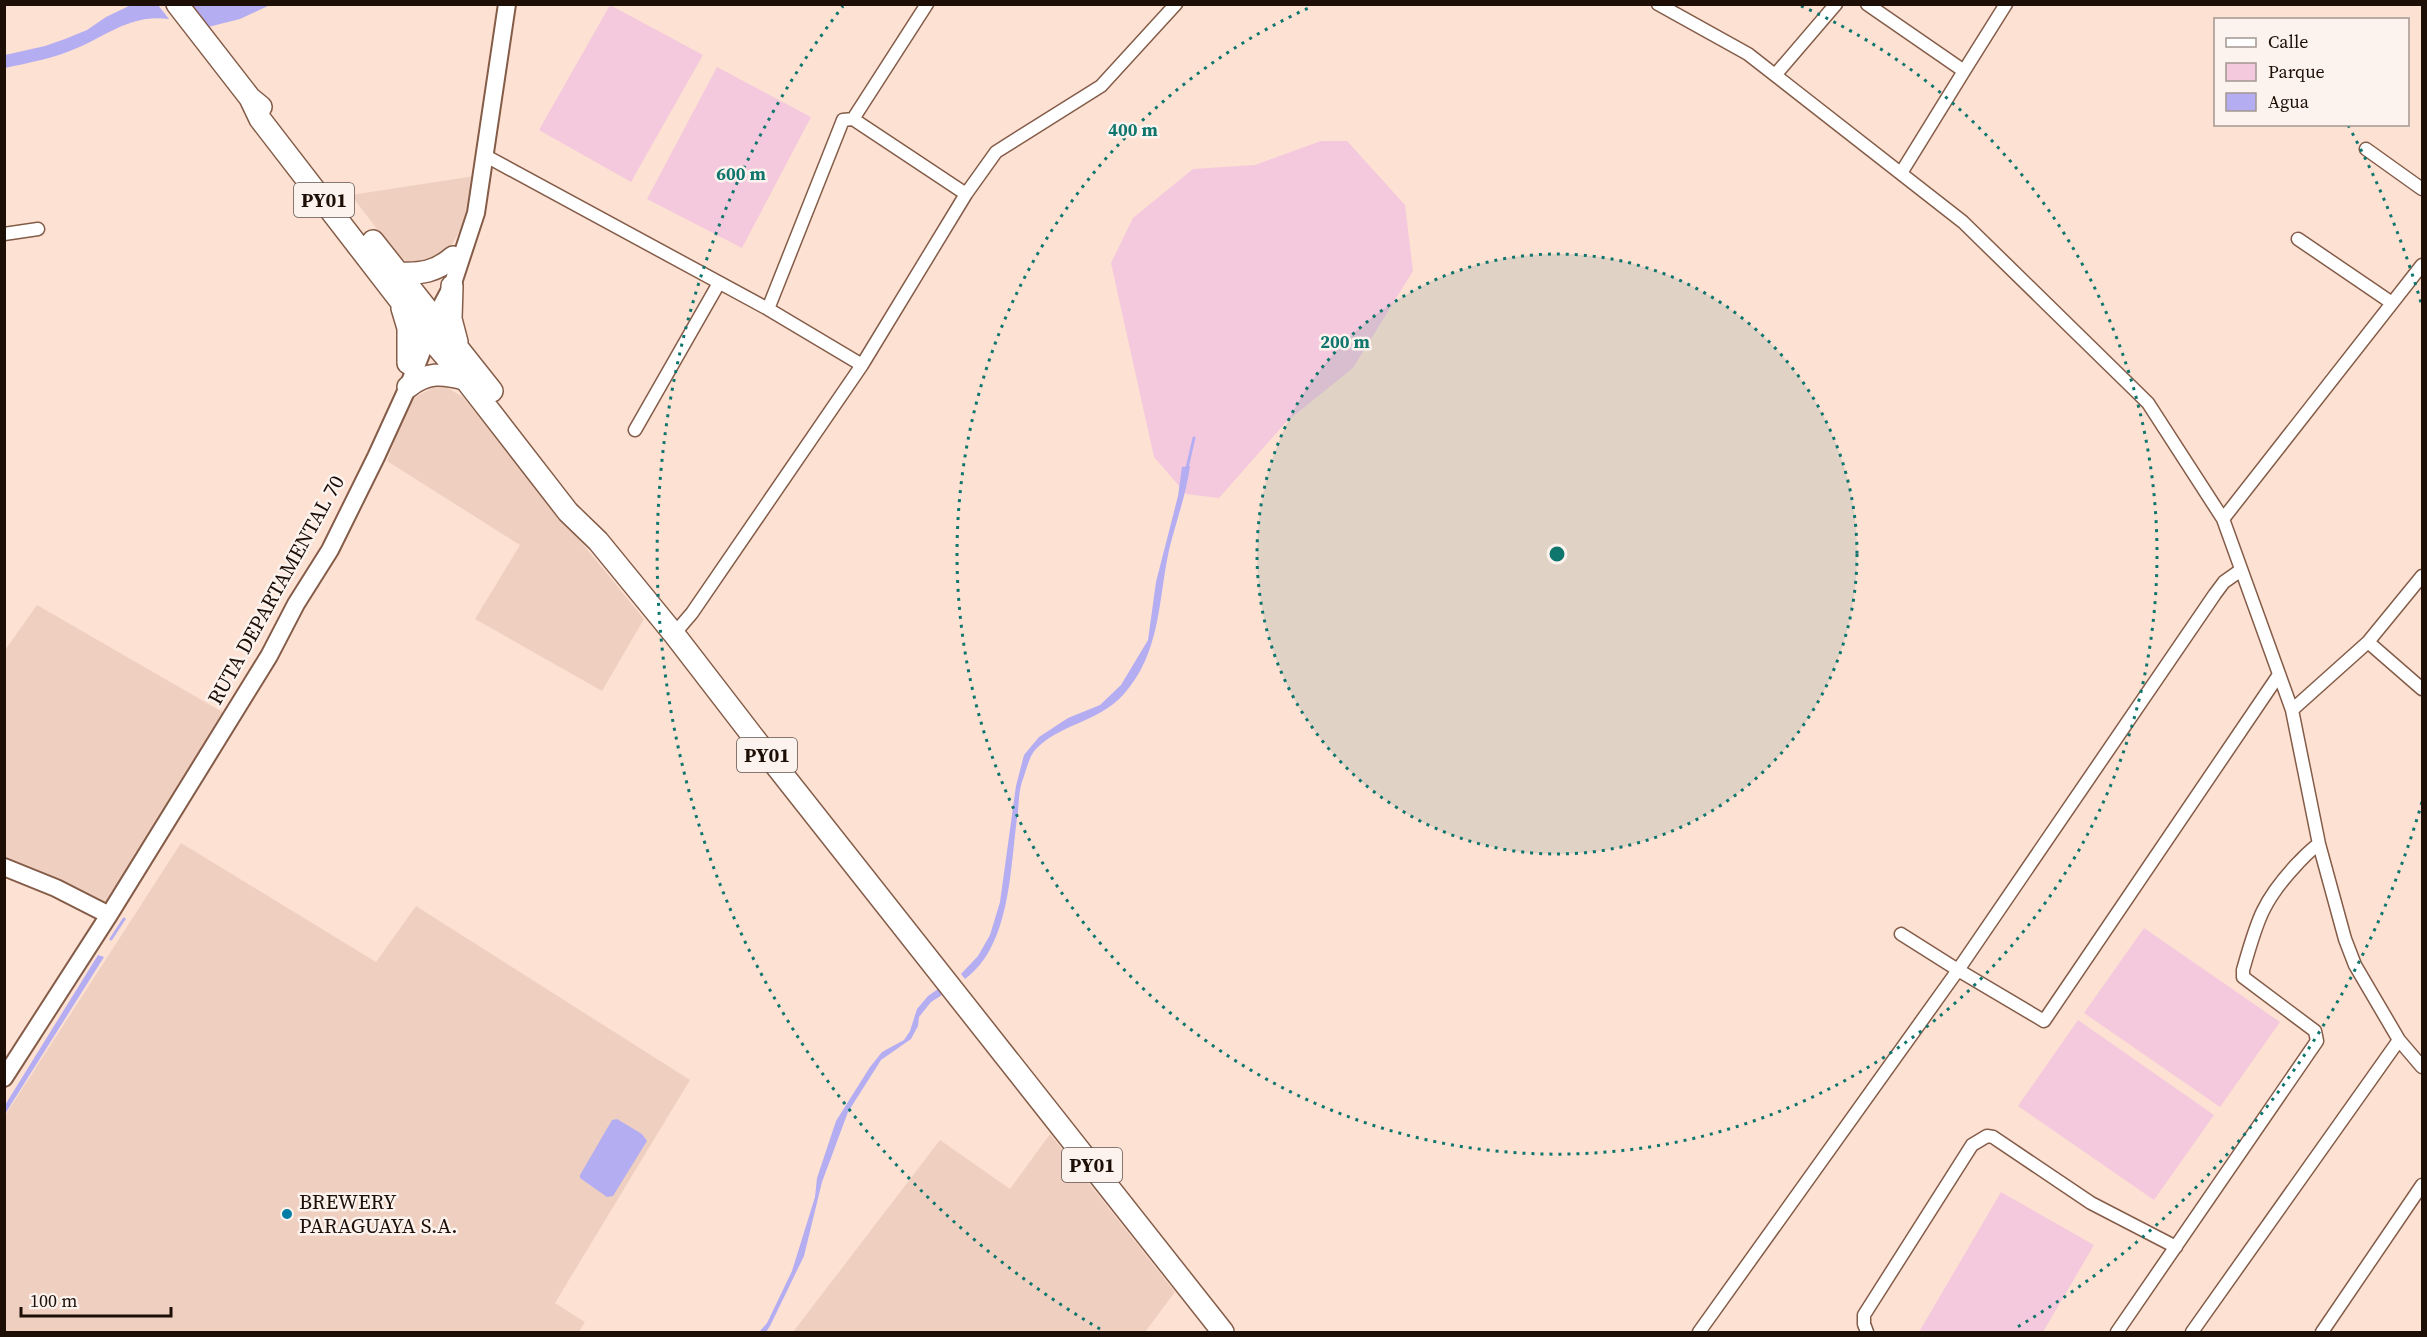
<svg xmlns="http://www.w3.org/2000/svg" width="2427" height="1337" font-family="'Source Serif 4',serif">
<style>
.built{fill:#efd0c0}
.green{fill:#f4c9dd}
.water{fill:#b4adf2}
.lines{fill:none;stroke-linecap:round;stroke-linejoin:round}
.stream{stroke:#b4adf2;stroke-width:3}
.street-casing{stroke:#845c48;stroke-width:15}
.secondary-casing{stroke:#845c48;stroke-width:20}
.highway-casing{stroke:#845c48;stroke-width:24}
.street{stroke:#fff;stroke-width:12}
.secondary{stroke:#fff;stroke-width:16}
.highway{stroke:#fff;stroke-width:21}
.ring{fill:none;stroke:#0f766e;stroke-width:3;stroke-dasharray:3 6}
.poi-dot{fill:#007da4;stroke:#fcf3ee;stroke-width:2}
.labels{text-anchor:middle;stroke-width:5;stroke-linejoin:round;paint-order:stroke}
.shield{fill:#fcf3ee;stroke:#60534c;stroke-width:1.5}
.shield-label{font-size:20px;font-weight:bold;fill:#1d0e06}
.street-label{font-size:21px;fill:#1d0e06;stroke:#fcf3ee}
.poi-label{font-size:21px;fill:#1d0e06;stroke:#fcf3ee;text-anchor:start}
.centre{fill:#0f766e;stroke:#fcf3ee;stroke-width:3}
.ring-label{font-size:18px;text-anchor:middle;font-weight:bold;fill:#0f766e;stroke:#fcf3ee;stroke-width:5;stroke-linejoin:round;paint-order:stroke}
</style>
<rect width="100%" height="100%" fill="#fde1d3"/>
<path class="built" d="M475 176 465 217 457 236 447 253 420 265 400 259 351 195Z
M444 386 463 397 644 619 602 691 475 619 520 545 387 461 410 400 434 387Z
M37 605 231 717 104 908 5 859V650Z
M181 843 376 962 416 906 690 1080 555 1303 585 1322 579 1332H5L4 1117Z
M1050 1134 1175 1292 1145 1332H793L940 1140 1010 1189Z"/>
<path class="green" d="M610 5 703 55 631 182 539 130Z
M717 67 811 117 742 248 647 199Z
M1321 141H1347L1405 205 1413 271 1353 368 1286 422 1219 498 1186 494 1154 457 1111 263 1133 218 1193 169 1255 165Z
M2144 928 2280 1022 2220 1107 2084 1013Z
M2078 1020 2214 1115 2154 1200 2018 1106Z
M2001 1192 2094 1245 2043 1332H1919Z"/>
<path class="water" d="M131 5H158L169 19C131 14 110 34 77 48 55 58 28 63 5 68V55L45 46 65 39 87 30 106 17Z
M190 5H270L240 19 208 27Z
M1190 466C1186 496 1176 521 1169 550 1158 601 1161 653 1123 695 1099 722 1059 724 1035 750 1029 757 1026 771 1023 779 1019 789 1019 800 1018 811 1010 864 1012 945 965 979L961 974 978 956 990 935 1000 902 1016 786 1024 755 1039 737 1068 718 1100 705 1121 685 1148 640 1156 582 1178 496 1182 467Z
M98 955 104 957 5 1114V1105Z
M938 989 942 995 931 1002 919 1017 918 1026 911 1039 881 1060 848 1112 822 1182 804 1256 770 1326 766 1332H759L767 1323 792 1271 815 1197 817 1178 836 1121 870 1067 882 1052 904 1040 910 1031 917 1009 928 996Z
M617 1119 642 1134 647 1141 613 1196 607 1197 580 1178V1175L612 1120Z"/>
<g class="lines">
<path class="stream" d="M1187 468 1194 438
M111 939 124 919"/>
<g class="street-casing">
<path id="street" d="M1658 4 1748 54 1963 222 2148 403 2223 519 2292 710 2319 844 2345 939 2355 965 2399 1040 2422 1067
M1867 4 1964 71 2006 4
M1776 74 1836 4
M853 119 927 4
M2366 149 2422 189
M484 155 768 309 862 365
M1901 173 1964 71
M4 234 38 229
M2298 239 2392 303
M768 309 843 120 853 119 966 194
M635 430 719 283
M2223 519 2422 265
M674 634 692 613 862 365 966 194 996 152 1101 86 1176 4
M2368 642 2422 689
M2292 710 2368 642 2422 576
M1901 934 1958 970 2215 594 2224 582 2241 570
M1699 1332 1958 970 2044 1021 2278 676
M1867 1332 1864 1324V1315L1972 1145 1987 1136 1993 1137 2091 1203 2176 1247
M2117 1332 2317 1041 2315 1031 2243 977V970C2257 921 2262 901 2298 863 2305 856 2310 850 2319 844
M2192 1332 2399 1040
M2322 1332 2422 1185"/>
</g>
<g class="secondary-casing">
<path id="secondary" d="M4 867 56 888 109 915
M4 1078 109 915 269 656 296 604 330 550 376 457 408 387 435 318 452 286 476 213 507 4"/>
</g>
<g class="highway-casing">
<path id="highway" d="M177 4 250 98 261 107
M250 98 260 119 422 329 468 383 568 512 598 541 674 634 758 743 1223 1332
M373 241 492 391
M399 273C421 274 436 272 453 257
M452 286 451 319 457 342
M402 308 408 328V363
M408 387C427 372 442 373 464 379"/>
</g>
<use href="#street" class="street"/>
<use href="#secondary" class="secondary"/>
<use href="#highway" class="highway"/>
</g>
<circle cx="1557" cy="554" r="300" fill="#0f766e" fill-opacity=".12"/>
<g class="ring">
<circle cx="1557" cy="554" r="300"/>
<path d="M1801 6A600 600 0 1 1 1313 6"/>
<path d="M2422 802A900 900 0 0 1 2014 1329M1100 1329A900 900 0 0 1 843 6M2348 125A900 900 0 0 1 2422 306"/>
</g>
<circle class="poi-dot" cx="287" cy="1214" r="6"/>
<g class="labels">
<g class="shield">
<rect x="294" y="183" width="60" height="34" rx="4.5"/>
<rect x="737" y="738" width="60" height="34" rx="4.5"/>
<rect x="1062" y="1148" width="60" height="34" rx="4.5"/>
</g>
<g class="shield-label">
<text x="324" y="207">PY01</text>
<text x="767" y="762">PY01</text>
<text x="1092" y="1172">PY01</text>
</g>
<g class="street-label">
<text transform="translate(276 590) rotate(-61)" y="7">RUTA DEPARTAMENTAL 70</text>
</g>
<g class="poi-label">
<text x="299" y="1209">BREWERY<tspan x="299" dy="24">PARAGUAYA S.A.</tspan></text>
</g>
</g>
<circle cx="1557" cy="554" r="9" class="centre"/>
<g class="ring-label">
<text x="1133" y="136">400 m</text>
<text x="741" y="180">600 m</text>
<text x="1345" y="348">200 m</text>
</g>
<rect width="2427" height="1337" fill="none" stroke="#1d0e06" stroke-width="12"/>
<rect x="2214" y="18" width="195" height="108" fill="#fcf3ee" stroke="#a39791" stroke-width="1.5"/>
<rect x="2226" y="38" width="30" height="9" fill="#ffffff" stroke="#a39791" stroke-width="1.5"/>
<text x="2268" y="48" font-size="18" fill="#1d0e06">Calle</text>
<rect x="2226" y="63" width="30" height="18" fill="#f4c9dd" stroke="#a39791" stroke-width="1.5"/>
<text x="2268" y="78" font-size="18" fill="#1d0e06">Parque</text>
<rect x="2226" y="93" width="30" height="18" fill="#b4adf2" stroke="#a39791" stroke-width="1.5"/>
<text x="2268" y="108" font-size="18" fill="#1d0e06">Agua</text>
<path d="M21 1307v9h150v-9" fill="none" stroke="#1d0e06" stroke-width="3"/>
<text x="30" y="1307" font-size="18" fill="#1d0e06" stroke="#fcf3ee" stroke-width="4.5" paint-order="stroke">100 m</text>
</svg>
